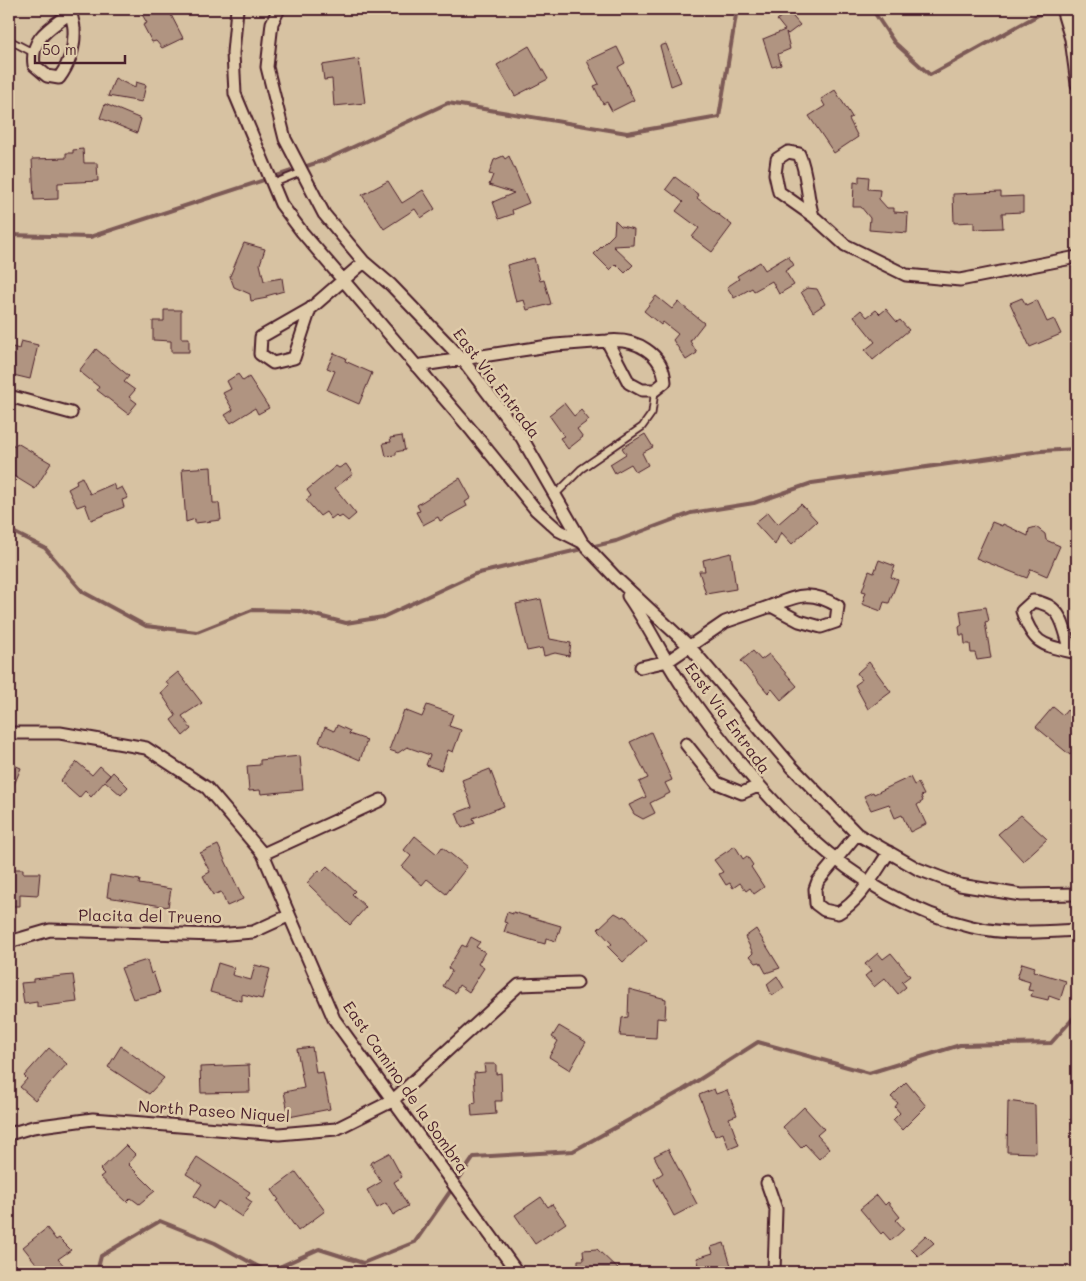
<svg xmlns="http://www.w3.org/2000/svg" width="1086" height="1281" font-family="Mali,sans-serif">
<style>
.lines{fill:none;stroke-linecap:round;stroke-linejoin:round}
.stream{stroke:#7d5a56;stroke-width:4}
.building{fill:#b09481;stroke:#4a1f2b}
.service-casing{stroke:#4a1f2b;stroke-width:9}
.minor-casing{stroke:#4a1f2b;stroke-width:15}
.service{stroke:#e0ccaa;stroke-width:5.5}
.minor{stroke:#e0ccaa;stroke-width:11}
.labels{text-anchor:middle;stroke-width:5;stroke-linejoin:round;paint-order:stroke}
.street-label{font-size:16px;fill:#4a1f2b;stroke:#e0ccaa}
</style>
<rect width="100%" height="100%" fill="#d7c2a2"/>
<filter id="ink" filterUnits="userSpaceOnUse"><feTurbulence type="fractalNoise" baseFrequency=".02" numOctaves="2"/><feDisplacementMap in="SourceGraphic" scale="10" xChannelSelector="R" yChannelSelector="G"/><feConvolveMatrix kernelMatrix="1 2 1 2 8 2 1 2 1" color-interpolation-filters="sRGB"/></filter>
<g filter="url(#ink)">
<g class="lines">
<path class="stream" d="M872 9 894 42 930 75 1049 9
M9 235 90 237 325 160 448 103 627 133 719 117 737 9
M9 530 45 548 83 592 146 626 197 632 252 610 299 611 346 623 383 617 475 574 616 541 691 513 754 503 812 483 1041 451 1077 449
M97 1272 101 1256 160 1221 215 1243 268 1272 319 1249 363 1263 415 1242 474 1157 573 1151 683 1090 758 1042 869 1073 960 1045 1051 1043 1077 1014"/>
</g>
<path class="building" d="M139 9H168L183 38 162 48 156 41 152 42 143 25 147 23Z
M788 11 800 25 788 34 786 32 790 49 778 54 781 65 772 67 763 39 785 30 777 20Z
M666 44 681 82 671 86 660 46Z
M529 46 548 79 515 96 497 65Z
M617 47 625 63 618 67 634 100 612 111 607 102 603 104 594 86 599 84 587 61Z
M359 59 365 103 334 106 332 79 324 80 322 65Z
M115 78 135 88 136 82 146 85 142 102 108 96Z
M835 90 852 117 849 119 858 137 834 153 809 116 825 106 821 99Z
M105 104 141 119 137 133 100 118Z
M83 149 84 163H97L98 181 58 183V199L34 200 32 159 66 158V153H73V150Z
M503 156 505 159 509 156 529 203 512 210 513 214 499 219 493 202 514 193 489 185 493 175 489 174 494 160Z
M859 176 869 177 868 189 880 190 879 199 887 208H894V212L908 213 907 233 869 230 870 218 861 207H853L854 182 859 183Z
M675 177 699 195 697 198 732 225 712 252 692 237 699 228 676 211 683 202 666 189Z
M388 181 402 203 423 190 435 209 421 218 415 209 384 229 362 195Z
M1001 192V197L1023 196V212L1002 213 1003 228 974 229V222L954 223 953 194Z
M615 220 621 226 634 229 633 245 613 246 633 265 625 273 616 264 610 270 594 254 614 234Z
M244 243 265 249 260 264 264 281 282 278 284 291 266 296 267 298 251 301 250 294 234 287 230 276Z
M788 256 794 265 785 271 794 285 779 294 772 281 754 291 752 288 734 298 727 287 739 279 737 276 760 262 765 270Z
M534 258 540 281 544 280 551 304 527 310 524 300 516 302 507 265Z
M807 288 817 289 825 304 813 312 801 292Z
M656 296 672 309 678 302 704 323 690 341 697 353 686 360 673 340 678 334 663 322 661 325 644 311Z
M1022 298 1026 305 1037 300 1047 322 1054 319 1061 334 1030 347 1010 303Z
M886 309 897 322 900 320 909 330 873 360 865 350 875 342 854 316 861 310 867 317 876 310 880 314Z
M164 310H181V338H189V352H171V341L153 340V321H164Z
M21 341 38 345 30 379 9 374V346L19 349Z
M96 349 129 376 124 382 135 390 129 397 137 403 128 414 97 390 99 387 79 371Z
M334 353 346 358 345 361 372 373 359 404 327 390 335 371 327 368Z
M238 374 243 381 249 377 269 408 258 414 255 408 231 423 225 415 233 410 223 393 231 389 227 381Z
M564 403 574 416 581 410 589 420 577 429 583 437 568 449 560 438 564 436 549 415Z
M645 434 653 447 642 453 648 465 636 472 631 464 615 473 610 464 626 454 622 448Z
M402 436 405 450 396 452V455L386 456 383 443 391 442 390 438Z
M9 442 15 446 17 443 51 463 35 489 9 473Z
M346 464 353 474 335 488 356 514 348 521 342 516 339 518 336 515 331 519 326 512 320 516 306 500 311 496 307 490 336 466 339 468Z
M211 467 213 503H219L221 520 195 523V519L186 522 182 469Z
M82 477 90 494 113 484 116 490 122 487 128 498 122 500 124 507 91 520 85 504 77 507 68 489 77 484 76 480Z
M460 478 471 498 465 502 467 506 440 521 438 517 423 525 416 512 420 511 417 505Z
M801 504 817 521 792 544 781 532 775 545 755 523 768 512 778 524Z
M992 522 1002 526 1003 524 1028 536 1029 529 1036 527 1045 534 1046 540 1060 546 1047 576 1031 569 1027 578 976 558Z
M731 553 736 589 706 594 699 571H705L703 560Z
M879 560 895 566 891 577 898 580 889 603 884 602 881 611 862 604 866 592 862 591 869 571 874 573Z
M541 599 550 639 571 643 569 656 555 653 544 656 542 648 527 651 516 604Z
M986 607 989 621 985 622 991 658 977 660 975 653H971L970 644H965L964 635H960L959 627 962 625 960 611Z
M753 651 761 660 769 654 797 686 781 700 772 689 768 693 741 661Z
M869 662 891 692 868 709 855 685 862 680 857 673Z
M178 672 202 703 182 716 191 729 183 736 171 720 176 716 161 693 169 686 166 682Z
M427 705 453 714 449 726 461 730 453 752 448 750 441 770 426 765 430 755 407 747 398 753 389 750 404 710 422 717Z
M1053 707 1063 715 1067 710 1077 719V747L1070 755 1036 727Z
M337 725 350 731 349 734 367 740 360 760 319 742 325 727 334 731Z
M651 732 672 780 665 783 670 793 650 803 655 813 643 819 634 814 629 805 646 797 639 782 648 778 630 742Z
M300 756 303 790 261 794 260 790 249 791 247 766 260 765V760Z
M77 762 92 775 100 766 110 775 106 780 113 772 128 787 121 795 105 781 91 797 85 791 79 798 60 781Z
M9 763 21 768 9 797Z
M490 769 504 806 473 818 475 823 462 828 456 813 472 807 462 780Z
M910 777 914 785 918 783 924 795 921 796 923 801 917 805 926 824 910 832 902 815 895 818 889 804 871 810 864 796 873 792 874 794Z
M1021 815 1047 839 1023 861 998 834Z
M415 836 437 854 442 847 467 867 446 894 427 879 422 885 402 867 411 856 404 850Z
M218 845 243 899 227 906 221 892 213 895 203 876 210 872 200 853Z
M735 846 743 859 747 856 753 865 751 867 764 887 754 894 750 888 746 891 740 883 733 888 730 883 726 885 719 874 723 872 714 860Z
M327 866 355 891 352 894 366 907 350 925 307 883 319 870 321 872Z
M9 869H23V873H40L38 895 20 894V906H9Z
M110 875 140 880 139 884 171 889 168 907 107 897Z
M507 912 513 914V912L561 926 556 941 546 938 545 944 504 932 507 923 504 922Z
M615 913 622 917 625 916 647 940 623 962 608 947 612 944 598 929Z
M756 929 780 968 766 973 760 962 756 963 750 956 753 953 745 937Z
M471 937 480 942 476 947 485 952 478 964 484 968 469 992 459 985 455 993 443 986 452 971 448 968 462 945 466 947Z
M878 953 883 959 891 953 910 976 902 982 906 987 898 994 885 978 874 987 865 976 871 971 865 964Z
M147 960 151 974 153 972 160 993 133 999 121 968Z
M218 963 234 968 232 975 251 980 255 965 270 969 262 999 242 994V1001L210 992Z
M1022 963 1035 967 1033 971 1066 981 1060 1000 1049 996 1048 1000 1031 996 1033 991 1028 990 1030 982 1017 978Z
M73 975 77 1002 37 1007V1002L24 1004 21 983 33 982V979Z
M777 976 784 988 772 996 767 984Z
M629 989 666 999 665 1019 657 1018 656 1038 620 1036 622 1018 628 1017Z
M559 1026 586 1042 570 1070 549 1057 558 1041 552 1037Z
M121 1046 164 1078 149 1094 108 1067Z
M312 1047 316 1073 323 1072 330 1109 289 1117 284 1092 304 1088 297 1049Z
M49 1048 67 1064 35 1100 20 1087 27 1079 24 1076Z
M484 1064H496V1074L501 1073 502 1101H495L496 1114 472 1116 471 1104 476 1103 474 1073 485 1072Z
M249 1065 250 1092 201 1093 200 1067Z
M906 1082 926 1106 902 1130 893 1120 900 1113 895 1107 898 1103 891 1097Z
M714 1089 716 1094 727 1090 737 1115 729 1118 739 1145 729 1149 723 1133 715 1136 699 1095Z
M1008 1101 1035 1105 1036 1153 1007 1152Z
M804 1107 824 1129 817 1135 830 1149 819 1159 805 1144 801 1148 783 1127Z
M126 1145 136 1155 128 1164 155 1191 139 1204 131 1198 127 1202 100 1177 104 1174 100 1170Z
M668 1149 697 1204 674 1216 654 1179 663 1173 654 1156Z
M389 1153 402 1177 394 1182 408 1206 393 1215 386 1203 377 1208 367 1190 381 1182 370 1163Z
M197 1157 250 1192 246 1198 252 1202 242 1217 218 1201 213 1209 194 1196 202 1184 186 1174Z
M296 1172 325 1211 298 1231 277 1201 279 1200 272 1190Z
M877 1195 885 1205 888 1202 900 1217 896 1220 904 1229 891 1241 883 1232 881 1234 860 1209Z
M541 1197 548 1207 552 1204 566 1223 535 1244 515 1215Z
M47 1228 56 1240 59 1238 71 1250 58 1259 70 1272H43L23 1247Z
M926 1235 934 1243 918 1256 911 1249Z
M724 1243 733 1272H701L697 1258 713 1253 711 1247Z
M597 1249 621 1272H583L578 1268V1260H584L583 1250Z"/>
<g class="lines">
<g class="service-casing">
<path id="service" d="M9 40 32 52
M272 184 302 172
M554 496 581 469 642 427 652 413 655 390"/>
</g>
<g class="minor-casing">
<path id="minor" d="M237 9 233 53 235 94 281 204 302 232 472 431 536 510 558 530 582 542
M279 9 272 23 267 67 285 139 324 214 364 262 391 285 462 359 522 438 582 542 616 578 690 647 792 767 857 834 918 869 960 885 1021 895 1077 894
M1062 9 1071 39 1077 84
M70 13C51 28 30 37 34 65L47 76 59 78C70 63 75 48 74 29 74 22 70 16 71 9
M813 216C806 195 808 174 799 154L788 152 777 159 775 174 779 192 813 216 845 245 906 275 960 280 1077 257
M310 309 294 358 273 363 260 354 261 337 310 309 364 262
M416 366 555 345 607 341C636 338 663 353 665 382L655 390H642L629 383 607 341
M9 396 71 413
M628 596C649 626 664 660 685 690 757 792 845 897 972 927 1007 935 1042 932 1077 930
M1071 651C1063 626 1063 605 1033 601L1022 611C1034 646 1043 645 1077 653
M641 667 668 661 725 622 771 606 799 621 821 627 836 622 838 606C810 590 800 595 771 606
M9 733H60L146 748 207 788 263 854 334 1019 517 1272
M686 744 717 783 742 793 758 786
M857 834 818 881 815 889 816 904 824 910 838 913C861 900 874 874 889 852
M263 854 381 800
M9 942 50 930 216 935 253 932 288 916
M9 1134 33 1127 93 1119 279 1134 336 1129 392 1101 519 985 577 983
M767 1183 776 1209 774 1272"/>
</g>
<use href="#service" class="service"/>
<use href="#minor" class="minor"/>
</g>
</g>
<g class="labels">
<g class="street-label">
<text transform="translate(497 383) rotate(53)" y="6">East Via Entrada</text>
<text transform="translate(728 718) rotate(54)" y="6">East Via Entrada</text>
<text transform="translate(150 916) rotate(1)" y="6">Placita del Trueno</text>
<text transform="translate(406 1087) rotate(55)" y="6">East Camino de la Sombra</text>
<text transform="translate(214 1111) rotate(4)" y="6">North Paseo Niquel</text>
</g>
</g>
<rect width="1086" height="1281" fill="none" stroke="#e0ccaa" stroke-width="30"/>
<rect x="15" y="15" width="1056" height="1251" fill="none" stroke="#4a1f2b" stroke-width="2" filter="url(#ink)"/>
<path d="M35 55v8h90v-8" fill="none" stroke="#4a1f2b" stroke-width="2.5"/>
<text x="42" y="55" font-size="15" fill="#4a1f2b" stroke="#e0ccaa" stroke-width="4" paint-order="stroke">50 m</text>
</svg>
